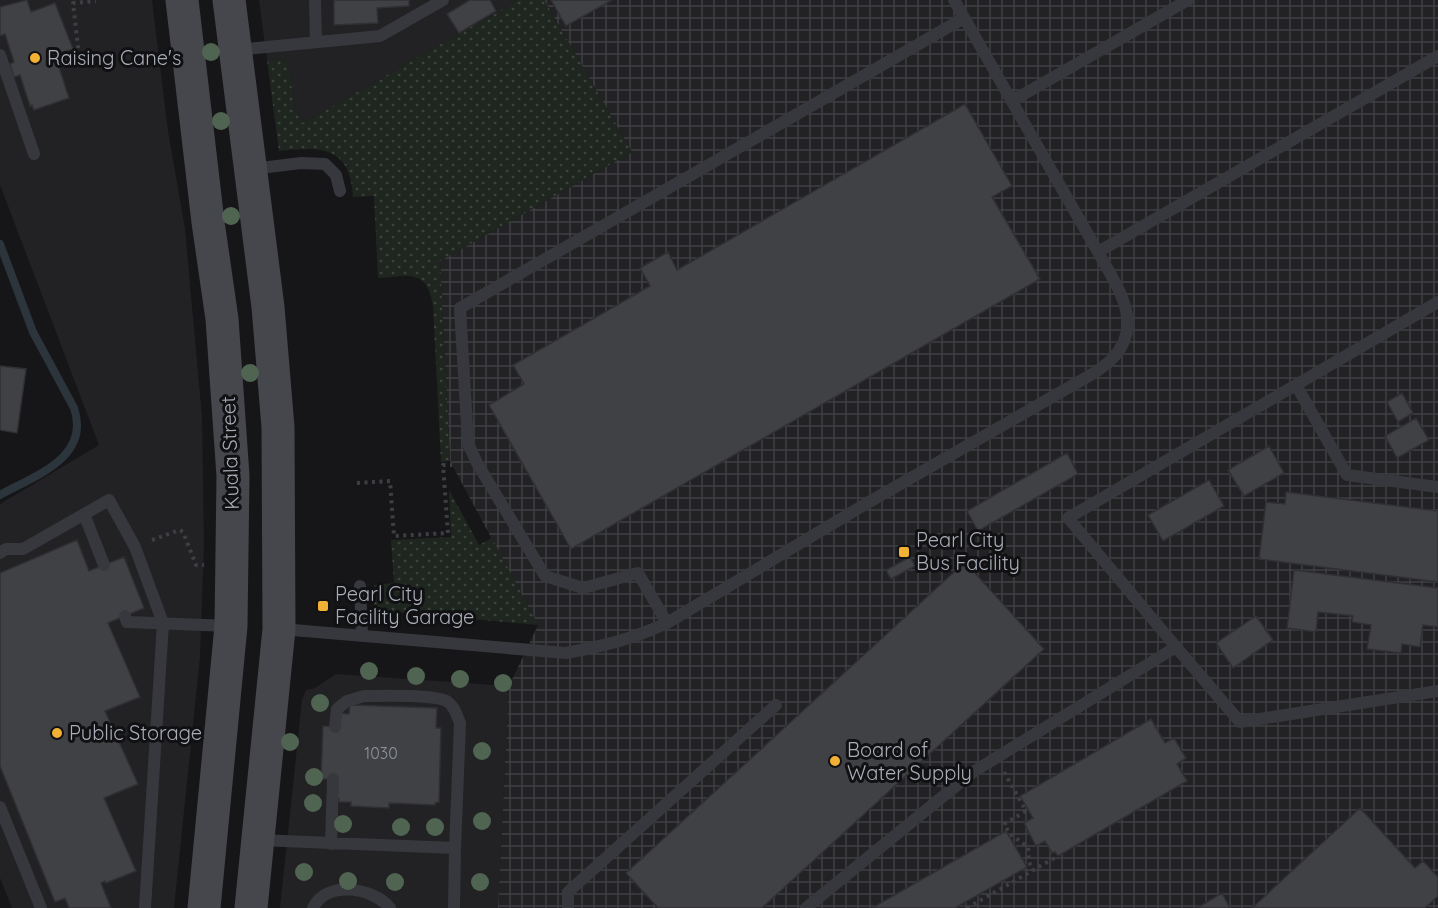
<svg xmlns="http://www.w3.org/2000/svg" width="1438" height="908" font-family="Quicksand,sans-serif">
<style>
.built{fill:#222225}
.industrial{fill:url(#industrial-grid)}
.grass{fill:url(#grass-dots)}
.lines{fill:none;stroke-linecap:round;stroke-linejoin:round}
.stream{stroke:#2c353c;stroke-width:8}
.building{fill:#404145;stroke:#303034;stroke-width:1.5}
.path{stroke:#3d3f44;stroke-width:4;stroke-dasharray:3 4.5;stroke-linecap:butt}
.lane{stroke:#37383d;stroke-width:12}
.secondary{stroke:#45474d;stroke-width:33}
.tree{fill:#506452}
.poi-dot{fill:#f2b134;stroke:#111113;stroke-width:2}
.labels{text-anchor:middle;stroke-width:6;stroke-linejoin:round;paint-order:stroke}
.number-label{font-size:16px;fill:#8e929b}
.poi-label{font-size:20px;fill:#a8adb8;stroke:#111113;text-anchor:start}
.street-label{font-size:20px;fill:#a8adb8;stroke:#111113}
</style>
<defs>
<pattern id="industrial-grid" width="8" height="8" patternUnits="userSpaceOnUse" patternTransform="scale(1.5)"><rect width="8" height="8" fill="#222225"/><path d="M0 4h8M4 0v8" fill="none" stroke="#3f3f43"/></pattern>
<pattern id="grass-dots" width="8" height="8" patternUnits="userSpaceOnUse" patternTransform="scale(1.5)"><rect width="8" height="8" fill="#1e261f"/><path d="M2 2h.1M6 6h.1" fill="none" stroke="#3c433d" stroke-width="1.8" stroke-linecap="round"/></pattern>
</defs>
<rect width="100%" height="100%" fill="#161618"/>
<path class="built" d="M0 0H152L168 131 185 229 202 417 204 544 200 657 174 908H12L0 878V504L99 445 0 185Z
M259 0H518L303 123 295 109 288 63 283 59 267 60Z
M336 674 509 686 498 908H280L302 700 306 690 315 688Z"/>
<path class="industrial" d="M544 0H1438V908H498L509 686 538 625 450 461 440 261 632 152Z"/>
<path class="grass" d="M518 0H544L632 152 440 261 450 461 441 462 433 306C427 268 409 276 378 278L374 196 353 197C351 146 320 146 279 151L267 60 283 59 288 63 295 109 303 123Z
M449 490 479 545 492 538 538 625 374 610V585L394 583 391 540 451 537Z"/>
<g class="lines">
<path class="stream" d="M0 244 33 332 74 408C91 458 34 476 0 495"/>
</g>
<path class="building" d="M27 0 31 12 55 3 73 49 55 55 69 98 34 110 32 105 30 106 20 75 14 77 10 64 14 62 5 34 0 36V7Z
M334 0H409V6L377 8 378 23 334 25Z
M470 0H490L496 11 459 33 447 14Z
M551 0H612L566 26Z
M965 104 1012 186 992 197 1040 279 571 549 489 405 524 384 513 365 650 286 640 268 668 252 677 270Z
M0 366 26 369 17 433 0 430Z
M1402 393 1413 413 1398 422 1387 402Z
M1416 418 1429 440 1397 458 1385 436Z
M1269 446 1284 473 1244 496 1228 470Z
M1067 453 1078 474 978 531 967 511Z
M1209 480 1224 506 1163 541 1148 515Z
M1286 492 1438 511V582L1259 559 1266 502 1285 504Z
M77 540 89 571 124 557 144 608 108 623 140 697 105 711 138 784 104 798 136 871 106 883 105 881 101 883 111 908H69L65 898 55 902 0 766V573Z
M910 557 915 566 891 579 886 570Z
M965 562 1044 649 762 908H658L626 873Z
M1294 570 1438 588V627L1423 625 1420 647 1402 644 1401 653 1367 649 1371 625 1352 622 1353 616 1318 612 1316 632 1287 628Z
M1256 616 1273 640 1233 668 1216 643Z
M350 705 437 708 436 728H441L439 802 435 803V805L389 803V808L351 806V802H339V799H335L336 779H321L323 726 337 727V713L349 714Z
M1151 719 1165 743 1174 738 1186 758 1177 764 1187 781 1058 856 1055 852 1052 853 1045 841 1036 846 1024 823 1033 818 1020 796Z
M1360 808 1415 868 1423 861 1438 877V896L1425 908H1252Z
M1006 831 1027 867 955 908H872Z
M1222 893 1230 908H1197Z"/>
<g class="lines">
<path class="path" d="M58 63 79 56 73 3 96 1
M357 483 390 481 394 536 448 533 443 465H452
M152 540 180 530 183 532 196 565H204
M1004 772 1026 811 1004 824 1010 834 1028 847 1029 862 1033 870
M967 908 1058 856"/>
<path class="lane" d="M315 0 316 42
M954 0 1098 252 1438 56
M236 50 380 36 443 0
M0 55 34 154
M1012 101 1188 0
M252 169 301 163 325 164 336 175 340 191
M1296 385 1347 475 1438 487
M84 514 104 565
M0 553 6 549H23L109 500 135 547 163 623 145 908
M360 586 362 635
M125 616 127 622 230 626
M667 623 638 573 583 588 545 576 477 463 468 443 460 308 964 18
M281 629 566 653C604 646 632 639 667 623L869 502 1094 373C1100 369 1107 364 1112 359 1146 324 1116 285 1098 252
M1176 647 1240 722 1438 691
M335 727 337 709 347 701 364 696C381 696 437 694 448 702 455 707 457 716 460 723L455 848
M0 807 41 908
M259 840 455 848 454 908
M331 844 333 779
M313 908C326 880 373 887 390 908
M568 908V892L776 705
M806 908 973 772 1176 647 1068 518 1438 302"/>
<path class="secondary" d="M182 0 208 222 222 319 233 476 231 626 204 908
M229 0 268 307 278 427 279 629 251 908"/>
</g>
<g class="tree">
<circle cx="211" cy="52" r="9"/>
<circle cx="221" cy="121" r="9"/>
<circle cx="231" cy="216" r="9"/>
<circle cx="250" cy="373" r="9"/>
<circle cx="369" cy="671" r="9"/>
<circle cx="416" cy="676" r="9"/>
<circle cx="460" cy="679" r="9"/>
<circle cx="503" cy="683" r="9"/>
<circle cx="320" cy="703" r="9"/>
<circle cx="290" cy="742" r="9"/>
<circle cx="482" cy="751" r="9"/>
<circle cx="314" cy="777" r="9"/>
<circle cx="313" cy="803" r="9"/>
<circle cx="482" cy="821" r="9"/>
<circle cx="343" cy="824" r="9"/>
<circle cx="401" cy="827" r="9"/>
<circle cx="435" cy="827" r="9"/>
<circle cx="304" cy="872" r="9"/>
<circle cx="348" cy="881" r="9"/>
<circle cx="395" cy="882" r="9"/>
<circle cx="480" cy="882" r="9"/>
</g>
<g class="poi-dot">
<circle cx="35" cy="58" r="6"/>
<rect x="898" y="546" width="12" height="12" rx="3"/>
<rect x="317" y="600" width="12" height="12" rx="3"/>
<circle cx="57" cy="733" r="6"/>
<circle cx="835" cy="761" r="6"/>
</g>
<g class="labels">
<g class="number-label">
<text x="381" y="759">1030</text>
</g>
<g class="poi-label">
<text x="47" y="65">Raising Cane's</text>
<text x="916" y="547">Pearl City<tspan x="916" dy="23">Bus Facility</tspan></text>
<text x="335" y="601">Pearl City<tspan x="335" dy="23">Facility Garage</tspan></text>
<text x="69" y="740">Public Storage</text>
<text x="847" y="757">Board of<tspan x="847" dy="23">Water Supply</tspan></text>
</g>
<g class="street-label">
<text transform="translate(230 453) rotate(-92)" y="7">Kuala Street</text>
</g>
</g>
</svg>
